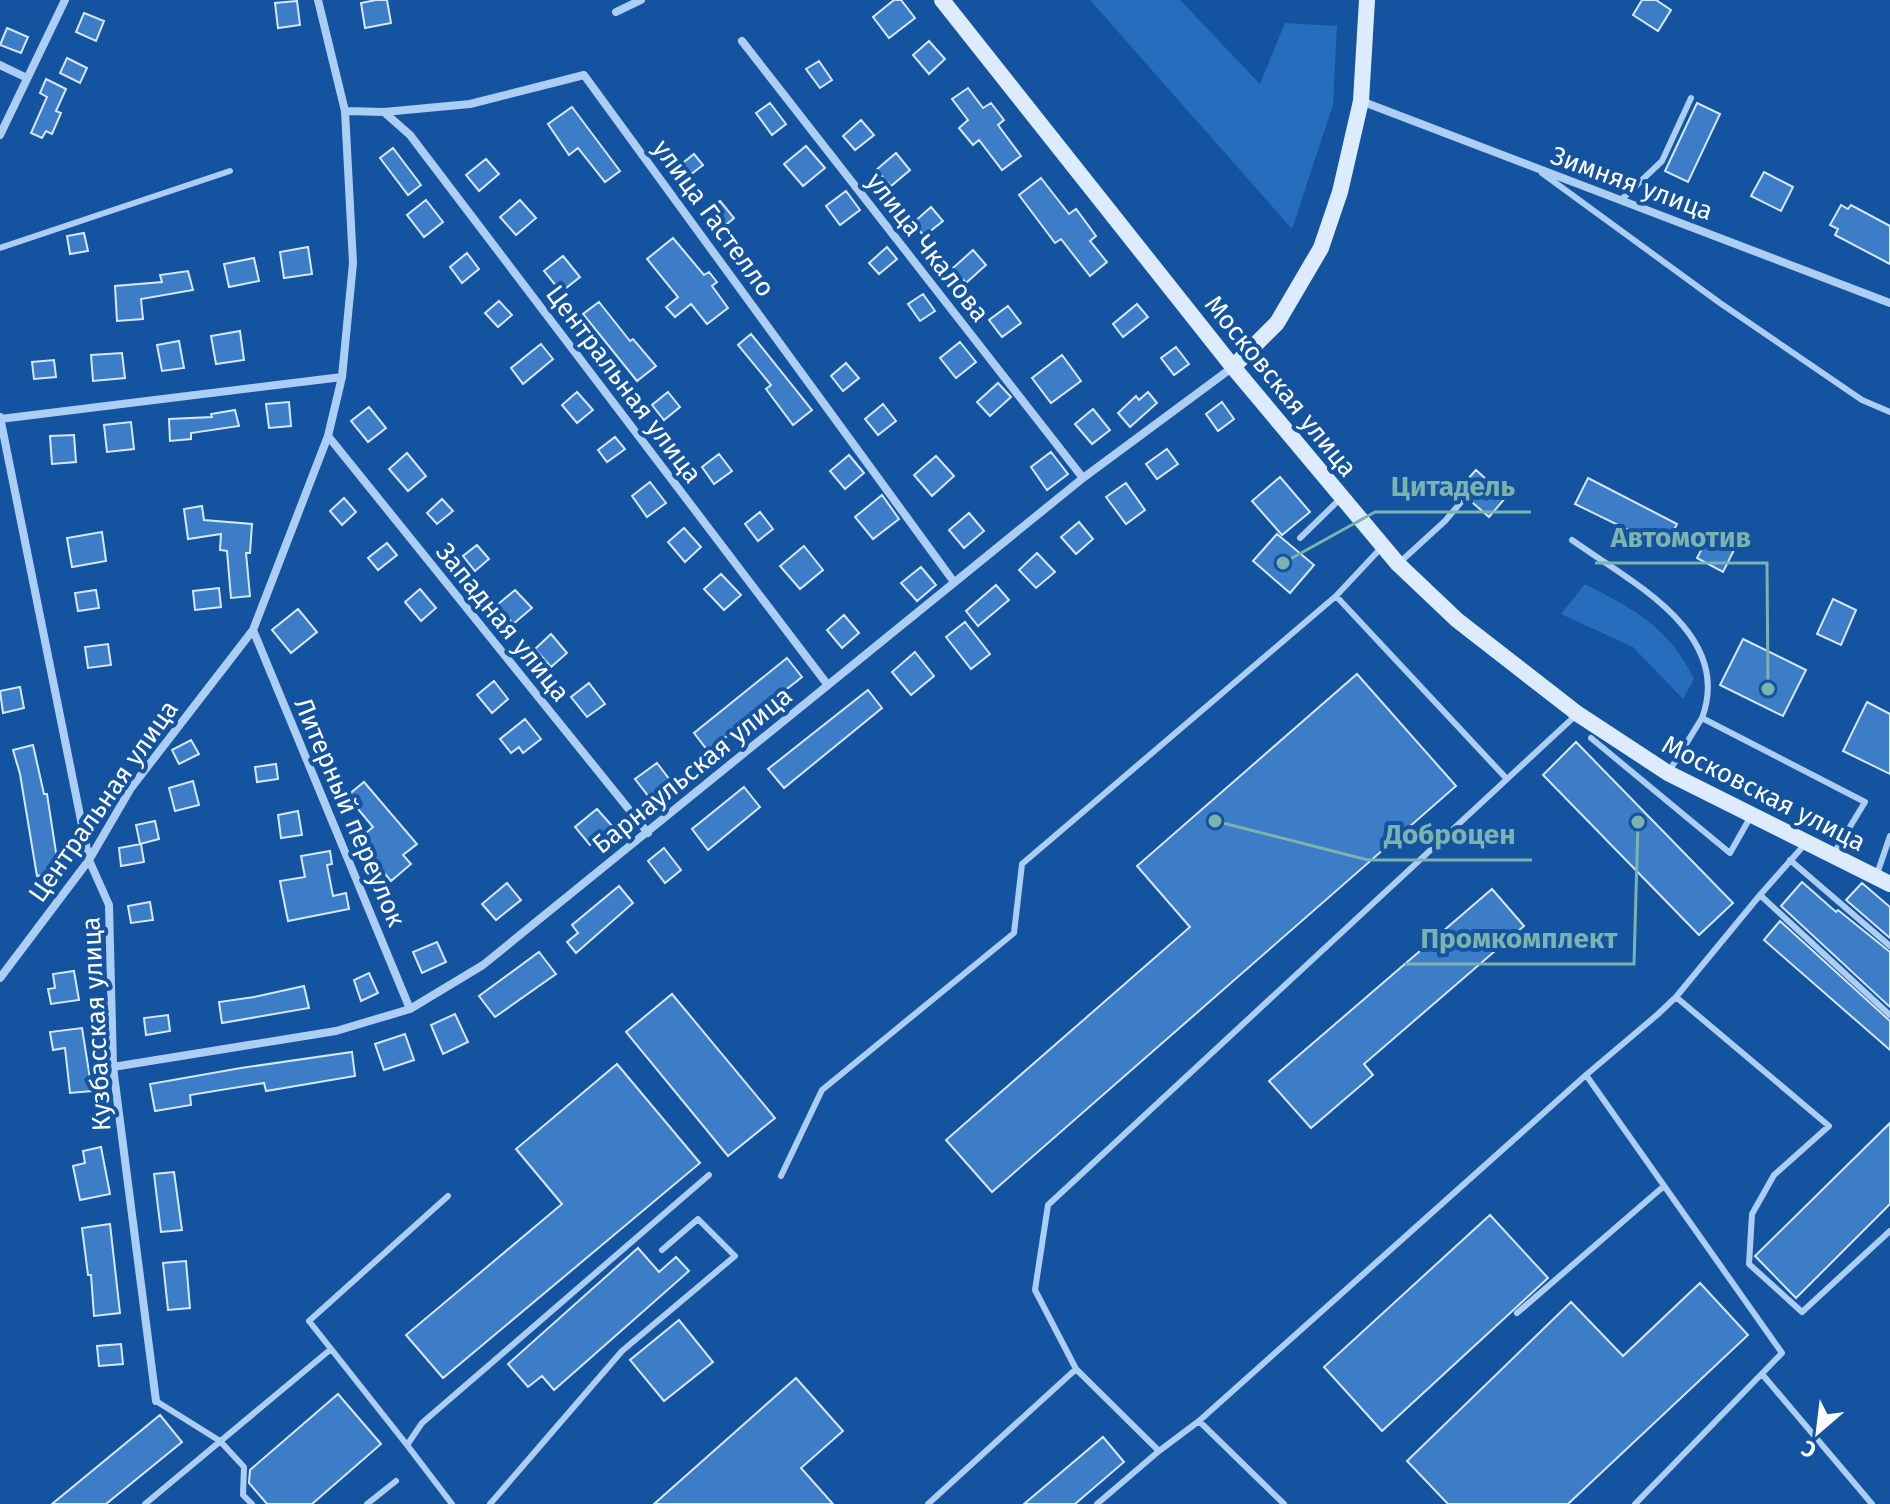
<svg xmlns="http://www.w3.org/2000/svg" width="1890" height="1504" font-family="'Fira Sans',sans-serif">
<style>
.green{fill:#276dbd}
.building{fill:#3d7cc6;stroke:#d5e8fd;stroke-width:2}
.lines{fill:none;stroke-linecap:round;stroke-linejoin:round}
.lane{stroke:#adcef4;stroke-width:6}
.street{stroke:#adcef4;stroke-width:8}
.secondary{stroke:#dcebfd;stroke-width:16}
.labels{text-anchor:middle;stroke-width:8;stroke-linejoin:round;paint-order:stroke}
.street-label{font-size:26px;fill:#fff;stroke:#14539f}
.leader{fill:none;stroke:#7bb4af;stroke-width:3}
.callout-dot{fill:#7bb4af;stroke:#14539f;stroke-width:3}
.callout-label{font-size:28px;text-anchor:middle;font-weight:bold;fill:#7bb4af;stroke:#14539f;stroke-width:8;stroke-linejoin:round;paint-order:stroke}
</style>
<rect width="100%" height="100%" fill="#14539f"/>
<path class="green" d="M1090 0H1180L1260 84 1285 23 1337 26 1333 105 1292 229Z
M1585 584C1635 610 1668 626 1694 679L1683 699 1633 647 1561 614Z"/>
<path class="building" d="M376 0H387L391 23 365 28 361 3Z
M894 0H901L915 18 889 38 873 17Z
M1642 0H1656L1671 10 1658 31 1633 15Z
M297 1 300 25 278 28 275 3Z
M84 13 104 21 96 41 76 32Z
M7 28 28 37 21 53 0 45Z
M929 41 945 59 929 74 913 55Z
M67 58 87 68 80 83 60 73Z
M819 61 832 80 820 88 806 69Z
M46 79 66 89 56 111 61 113 52 134 46 131 42 138 31 133 47 97 40 93Z
M968 88 983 108 991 103 1004 120 998 125 1021 156 1002 170 979 140 973 145 959 128 968 120 952 99Z
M770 103 786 124 772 135 756 113Z
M1697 103 1720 114 1688 182 1665 171Z
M572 107 620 171 605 182 578 148 569 155 548 124Z
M861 120 874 135 855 150 843 136Z
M806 146 825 168 803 186 784 164Z
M393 148 421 185 408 195 380 158Z
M896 153 910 170 891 186 876 170Z
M694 154 703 165 677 185 669 174Z
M486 159 499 174 479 191 466 175Z
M1764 172 1793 187 1781 211 1751 196Z
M1041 178 1069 214 1076 209 1096 236 1090 241 1107 262 1090 276 1061 239 1055 243 1019 195Z
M846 191 860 210 840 225 826 206Z
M426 200 443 222 424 237 407 215Z
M520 200 536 218 516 235 500 217Z
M720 201 734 218 716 233 702 216Z
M1841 205 1848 209 1851 205 1890 226V264L1835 235 1838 229 1830 225Z
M931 207 943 221 924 236 913 223Z
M84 233 88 251 70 254 67 236Z
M673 238 704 275 709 272 717 282 712 286 728 308 707 324 691 304 675 317 666 307 678 297 647 259Z
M308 247 312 274 284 278 280 252Z
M887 247 897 259 879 274 869 263Z
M973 250 986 265 966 283 953 268Z
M467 253 479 269 462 283 450 267Z
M563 256 580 277 561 292 544 271Z
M254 258 259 281 229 287 224 264Z
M188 271 193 290 141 299 143 319 117 321 115 286 162 282 160 275Z
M923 294 935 311 920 321 908 304Z
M499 301 512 315 498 327 485 313Z
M599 302 630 341 633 339 656 366 637 381 583 314Z
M1137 304 1148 317 1123 337 1113 324Z
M1008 306 1021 323 1002 337 989 320Z
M240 331 244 360 216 364 211 336Z
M751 334 812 410 793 425 766 389 771 385 738 345Z
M179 341 184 368 162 371 157 345Z
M960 342 976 362 956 378 940 358Z
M541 344 553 359 523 384 511 368Z
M1176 347 1189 364 1174 375 1161 358Z
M122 353 125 378 93 381 91 355Z
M1062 355 1081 381 1051 403 1032 378Z
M54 360 56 377 34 379 32 362Z
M846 363 859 378 843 391 831 376Z
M998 383 1011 397 990 416 977 402Z
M577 392 593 410 577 423 562 405Z
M668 392 680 407 664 420 652 405Z
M1148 392 1157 403 1130 427 1118 413 1136 396 1139 400Z
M289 402 291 426 269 428 266 404Z
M1222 402 1234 419 1218 431 1206 414Z
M883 404 896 421 878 435 865 419Z
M369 407 386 428 368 442 351 421Z
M1093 409 1110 430 1092 444 1075 424Z
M235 410 239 426 191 433V439L170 441 169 419 212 417 211 414Z
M131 422 134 449 107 452 104 425Z
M74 435 76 462 52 464 50 436Z
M615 437 625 449 607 462 598 450Z
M1167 449 1178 464 1157 479 1146 464Z
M1051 452 1068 474 1047 490 1031 467Z
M407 453 426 476 408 491 389 469Z
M719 454 732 471 714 484 702 467Z
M849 455 864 473 845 489 830 471Z
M936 456 954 476 932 496 914 475Z
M1476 470 1506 497 1489 517 1458 490Z
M1280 477 1310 512 1282 535 1252 501Z
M1588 478 1677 524 1665 548 1575 504Z
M650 482 666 503 647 517 632 496Z
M1126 483 1145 510 1126 524 1106 497Z
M882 495 899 519 873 539 855 517Z
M344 498 356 512 342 525 330 511Z
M442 499 453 511 437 524 427 513Z
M202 506 204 520 252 524 250 553H246L250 596 231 598 227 551 220 550 221 534 188 539 184 509Z
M760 512 773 529 758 541 745 524Z
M969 513 984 531 964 548 949 530Z
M1079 522 1093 539 1076 554 1061 537Z
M684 528 701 547 685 562 668 542Z
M102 532 106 561 72 567 67 538Z
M1277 534 1314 565 1290 593 1253 561Z
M1709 535 1735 548 1723 572 1697 558Z
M387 543 397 555 378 570 368 558Z
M477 545 489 559 475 571 463 556Z
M804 546 823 570 800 589 780 566Z
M1037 553 1055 572 1036 588 1019 570Z
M921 567 936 585 917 601 901 583Z
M721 574 741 595 724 610 704 589Z
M996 585 1009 600 978 626 966 611Z
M219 588 221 607 195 610 193 591Z
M420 589 436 608 421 621 405 602Z
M96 590 99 608 78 611 75 593Z
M515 590 532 608 513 624 497 605Z
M1833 599 1856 610 1841 645 1817 634Z
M298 609 317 632 291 653 272 630Z
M844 615 859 633 842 648 827 630Z
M965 622 990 654 971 669 946 637Z
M551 634 567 653 551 667 535 649Z
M1743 639 1806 670 1783 716 1720 685Z
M108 644 111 665 88 668 85 647Z
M915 652 934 676 911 695 892 672Z
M787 658 802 677 708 751 694 733Z
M1357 674 1456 786 992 1192 946 1140 1190 927 1137 866Z
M494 681 508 699 492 713 477 695Z
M589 683 605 704 587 717 571 697Z
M20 687 24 708 3 713 0 691Z
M868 690 882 708 784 788 768 769Z
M1867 702 1890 714V774L1843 751Z
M525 719 541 739 523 753 519 747 511 753 500 739Z
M191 740 199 754 179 764 172 750Z
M1576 742 1733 903 1699 935 1543 775Z
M33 745 44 794H47L59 872 37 876 20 774 13 750Z
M657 763 670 780 649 797 635 779Z
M276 764 278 779 257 782 255 767Z
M193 781 199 805 175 811 169 788Z
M364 782 417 844 403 855 411 864 391 881 357 841 373 827 347 796Z
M744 787 760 807 708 850 692 829Z
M597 809 612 826 590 845 575 827Z
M298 811 302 835 281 838 278 815Z
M155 821 159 839 140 844 136 825Z
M141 844 144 862 121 866 119 848Z
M664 848 681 870 665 883 648 861Z
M330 851 332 864 327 865 333 896 346 893 349 909 288 921 280 881 305 877 301 856Z
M1802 882 1836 912 1838 910 1890 952V1007L1781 906Z
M507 883 521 900 496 920 482 904Z
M1862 883 1890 907V938L1846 900Z
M619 886 633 903 576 953 567 942 578 933 572 925Z
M1492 889 1524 926 1364 1064 1373 1075 1311 1128 1269 1081Z
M150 902 153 920 131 923 128 906Z
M1780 921 1890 1021V1050L1764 940Z
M437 942 446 962 422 973 413 952Z
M539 952 556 974 495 1017 479 996Z
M74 971 79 1000 51 1004 48 989 55 988 53 974Z
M369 973 378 993 361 1001 354 980Z
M304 986 309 1008 222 1023 219 1002 254 997Z
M672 994 775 1118 728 1156 626 1032Z
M455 1014 468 1042 443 1054 431 1025Z
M168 1015 170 1031 146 1035 144 1018Z
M82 1028 92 1091 70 1093 65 1048 53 1050 50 1032Z
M405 1034 414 1060 384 1070 375 1044Z
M352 1052 355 1076 266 1091 264 1083 190 1095 191 1105 155 1111 150 1084 241 1068Z
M617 1064 700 1163 443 1378 406 1335 562 1204 516 1149Z
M1890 1123V1204L1796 1298 1755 1256Z
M101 1147 110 1194 80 1200 73 1166 85 1163 83 1151Z
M174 1172 182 1230 161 1232 154 1174Z
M1490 1215 1548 1278 1382 1431 1324 1367Z
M110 1224 120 1313 94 1316 91 1275H88L82 1228Z
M638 1248 659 1272 676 1257 689 1271 554 1390 542 1376 528 1387 508 1364Z
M186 1261 190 1308 168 1310 163 1263Z
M1700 1283 1748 1335 1568 1504H1448L1407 1461 1571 1302 1623 1356Z
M679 1320 713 1362 664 1401 630 1360Z
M121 1344 123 1364 99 1366 97 1346Z
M796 1378 843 1431 801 1468 833 1504H654Z
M338 1394 381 1444 312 1504H267L249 1483 250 1470Z
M160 1415 182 1442 106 1504H52Z
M1103 1437 1124 1462 1075 1504H1024Z"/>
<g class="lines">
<path class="lane" d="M1542 173 1720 303 1862 400 1890 412
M1621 200 1662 161 1691 98
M0 248 230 171
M1300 538 1342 497
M1572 540C1629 581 1734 632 1702 718
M1398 564 1445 521 1462 501
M1336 596 1506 778
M1575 716 1048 1205 1035 1290 1076 1369 1159 1451 1199 1421 1586 1075 1657 1015 1676 997 1760 895 1806 843
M1591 738 1730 853 1751 816
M1670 770 1702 718 1865 802 1834 853
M1790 860 1890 946
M1877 874 1890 836
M1760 895 1890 1015
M1676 997 1829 1126 1774 1175 1752 1214 1749 1264 1802 1312 1890 1231
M1586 1075 1782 1353 1635 1504
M781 1176 822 1090 1014 933 1022 864 1336 596 1381 548
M1517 1313 1664 1186
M1762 1374 1872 1504
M156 1401 220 1441 244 1467 243 1495 252 1504
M1199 1421 1284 1504
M407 1445 309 1321 448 1196
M145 1504 331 1349
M367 1504 396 1481
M452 1504 407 1445 422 1423 709 1175
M490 1504 622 1351 735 1256 698 1219 662 1250
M928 1504 1076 1369
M1097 1504 1159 1451"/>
<path class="street" d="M616 12 641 0
M742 41 1083 478
M0 65 27 78
M1361 101 1890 303
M345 111 384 112 470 104 584 75 954 582
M384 112 410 135 827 684
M0 135 65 0
M0 417 89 860 109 905 113 1067 156 1401
M0 419 342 377
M328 436 648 833
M253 630 410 1009
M0 978 89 860 131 788 253 630 328 436 342 377 353 263 345 111 318 0
M113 1067 336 1031 410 1009 483 965 1083 478 1233 367"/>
<path class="secondary" d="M942 0 1233 367 1398 564 1457 620 1578 714 1668 773 1890 884
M1233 367 1277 323 1321 248 1340 192 1361 101 1367 0"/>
</g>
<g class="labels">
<g class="street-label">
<text transform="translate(1632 183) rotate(20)" y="9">Зимняя улица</text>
<text transform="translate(714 218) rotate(54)" y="9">улица Гастелло</text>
<text transform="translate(928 247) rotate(52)" y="9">улица Чкалова</text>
<text transform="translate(624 384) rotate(53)" y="9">Центральная улица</text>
<text transform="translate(1281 386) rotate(51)" y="9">Московская улица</text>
<text transform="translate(503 622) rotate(51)" y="9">Западная улица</text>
<text transform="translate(692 770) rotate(-39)" y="9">Барнаульская улица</text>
<text transform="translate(1764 793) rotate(27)" y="9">Московская улица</text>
<text transform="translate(103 801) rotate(-55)" y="9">Центральная улица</text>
<text transform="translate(350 812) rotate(67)" y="9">Литерный переулок</text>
<text transform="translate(96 1024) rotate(-93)" y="9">Кузбасская улица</text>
</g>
</g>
<path class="leader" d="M1283 563L1375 512H1531M1768 689L1767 563H1595M1215 821L1368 860H1532M1638 822L1634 964H1405"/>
<g class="callout-dot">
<circle cx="1283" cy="563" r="8"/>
<circle cx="1768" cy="689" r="8"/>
<circle cx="1215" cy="821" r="8"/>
<circle cx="1638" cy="822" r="8"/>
</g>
<g class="callout-label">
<text x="1453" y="496">Цитадель</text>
<text x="1681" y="547">Автомотив</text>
<text x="1450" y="844">Доброцен</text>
<text x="1519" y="948">Промкомплект</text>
</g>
<g transform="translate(1818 1432) rotate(208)" stroke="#14539f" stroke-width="6" paint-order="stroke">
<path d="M0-6L14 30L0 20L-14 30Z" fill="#ffffff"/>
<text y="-12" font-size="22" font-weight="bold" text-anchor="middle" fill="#ffffff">С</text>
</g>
</svg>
